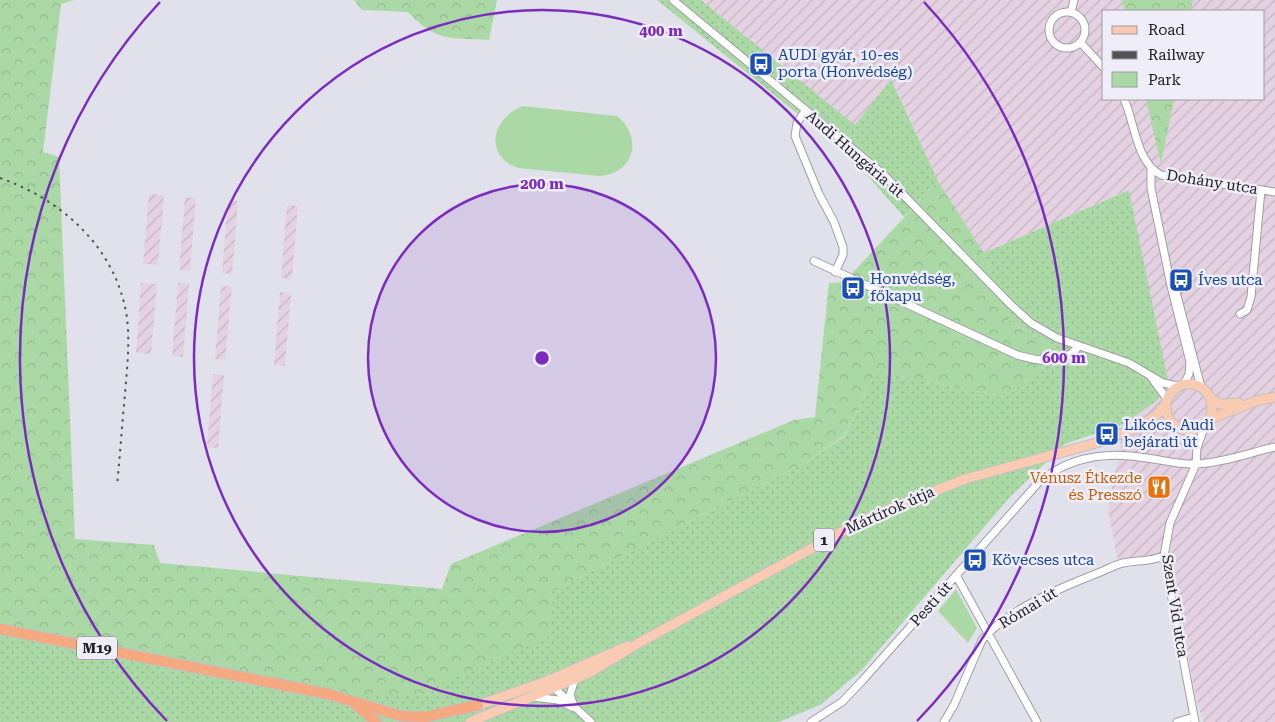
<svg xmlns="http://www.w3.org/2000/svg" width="1275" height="722" font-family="'Roboto Serif',serif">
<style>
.industrial{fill:url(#industrial-furrows);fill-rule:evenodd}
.grass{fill:url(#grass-dots)}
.forest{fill:url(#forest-crowns)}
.park{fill:#abd9a5}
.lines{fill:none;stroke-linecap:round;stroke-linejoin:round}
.minor-casing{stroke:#9f9ea7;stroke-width:9}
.major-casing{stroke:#c1c1c2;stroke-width:11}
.highway-casing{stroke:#c1c1c2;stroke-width:12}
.minor{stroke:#fff;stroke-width:7}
.major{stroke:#f9cbb3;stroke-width:9}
.highway{stroke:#f5a981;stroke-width:10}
.rail{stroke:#525256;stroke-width:2;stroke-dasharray:2.5 5;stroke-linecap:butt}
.ring{fill:none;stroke:#7b2cbf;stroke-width:2.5}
.labels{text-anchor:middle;stroke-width:5;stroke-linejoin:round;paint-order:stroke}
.shield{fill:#efeef8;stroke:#605f64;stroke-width:1}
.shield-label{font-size:14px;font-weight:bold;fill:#222225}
.transit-label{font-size:15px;fill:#164399;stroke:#efeef8;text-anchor:start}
.street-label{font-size:15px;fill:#222225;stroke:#efeef8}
.food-label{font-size:15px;fill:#c56008;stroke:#efeef8;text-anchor:end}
.centre{fill:#7b2cbf;stroke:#efeef8;stroke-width:2.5}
.ring-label{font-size:15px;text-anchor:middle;font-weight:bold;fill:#7b2cbf;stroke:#efeef8;stroke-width:5;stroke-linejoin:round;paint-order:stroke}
</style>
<defs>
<pattern id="industrial-furrows" width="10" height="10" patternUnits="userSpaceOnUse" patternTransform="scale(1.25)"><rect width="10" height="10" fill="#e4d2e3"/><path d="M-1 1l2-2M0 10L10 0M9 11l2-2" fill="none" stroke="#c3b4c3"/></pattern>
<pattern id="grass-dots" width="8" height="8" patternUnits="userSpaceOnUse" patternTransform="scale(1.25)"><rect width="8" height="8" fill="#abd9a5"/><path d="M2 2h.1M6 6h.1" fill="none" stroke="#93ba8e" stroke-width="1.8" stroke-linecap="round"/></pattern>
<pattern id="forest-crowns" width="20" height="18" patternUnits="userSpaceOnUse" patternTransform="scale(1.25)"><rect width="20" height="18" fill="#abd9a5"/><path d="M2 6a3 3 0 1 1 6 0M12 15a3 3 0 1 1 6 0" fill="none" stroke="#93ba8e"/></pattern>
</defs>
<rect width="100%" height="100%" fill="#e1e1eb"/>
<path class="industrial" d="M701 0H1275V722H1204L1196 699 1169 552 1118 561 1108 510 1124 424 1155 402 1128 190 984 253 938 181 892 79 855 125ZM1104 11H1264V99H1104Z
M149 194 164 195 158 265 143 264Z
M185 197 196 198 190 271 179 270Z
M228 200 238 201 232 274 222 273Z
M287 205 298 206 292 279 281 278Z
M141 283 157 284 151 354 136 353Z
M178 283 189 284 183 357 172 356Z
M221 286 232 287 225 360 215 359Z
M280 292 291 293 285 366 274 365Z
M213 374 224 375 218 448 207 447Z"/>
<path class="grass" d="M657 0H701L855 125 891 79 938 181 904 217 851 157Z
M1129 190 1169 385 1155 402 1124 424 1065 444 1010 497 861 671 820 705 779 722H0V630L553 591 808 461 845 436 876 371 1005 397 1062 352 1007 319 984 253Z"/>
<path class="forest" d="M0 0H74L61 4 43 152 59 157 75 539 154 545 160 563 442 589 451 564 794 420 815 417 829 283 844 282 938 181 984 253 1007 319 1062 352 1005 397 876 371 845 435 808 461 553 591 551 636 417 694 339 697 0 630Z
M354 0H497L489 40C449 37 437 43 408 12L362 10Z
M1122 0H1193L1191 11H1125Z
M1146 99H1174L1161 164Z"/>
<path class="park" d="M523 106 617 116C644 138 634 174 599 176L518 168C483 156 492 117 523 106Z
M956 589 977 628 968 643 938 611Z"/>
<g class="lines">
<g class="minor-casing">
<path id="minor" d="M673 0 883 174 1010 304 1031 323 1057 338 1129 363 1163 383 1178 386
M1049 30a18 18 0 1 1 36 0a18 18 0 1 1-36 0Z
M1071 12 1074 0
M1081 43 1104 68
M1124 99C1135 123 1136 162 1161 175L1275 192
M805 111 797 123 795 136 819 194 834 222 843 247V255L835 272
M1151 169V188L1171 286 1190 362 1189 374 1184 384
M814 261 1017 355C1039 361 1062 367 1078 347
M1176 292 1201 387
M1240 314 1247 310 1251 297 1261 190
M1151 377 1167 399
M1188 430 1197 448
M956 575 1037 722
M551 685 591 722
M532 697 558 700 572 707
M573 703 570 695 575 679
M811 722 842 702 862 681 1039 482C1070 456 1107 451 1147 458 1163 460 1180 465 1196 464 1222 463 1249 453 1275 447
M944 722 954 705 982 640C1007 610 1062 587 1098 573 1106 570 1114 565 1123 563 1137 560 1150 562 1164 556
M1177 722 1194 717
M1195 722 1164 556 1170 523 1196 464 1197 448 1205 425"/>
</g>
<g class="major-casing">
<path id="major" d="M1166 407a23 23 0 1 1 46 0a23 23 0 1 1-46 0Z
M1212 399 1220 404 1239 403
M1210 419 1256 401 1275 397
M1139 428 1164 424 1175 425
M473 707 547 681 628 646
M470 722 591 672 637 644 867 518 965 479 1096 443 1134 429 1155 416 1166 404"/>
</g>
<g class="highway-casing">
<path id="highway" d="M0 629 328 694 401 716 425 717 478 705
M354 703 376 722"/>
</g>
<use href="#minor" class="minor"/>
<use href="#major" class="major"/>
<use href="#highway" class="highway"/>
<path class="rail" d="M0 178C63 200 117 249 127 318 130 343 127 369 125 394 122 425 120 455 117 486"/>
</g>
<circle cx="542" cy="358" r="174" fill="#7b2cbf" fill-opacity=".12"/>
<g class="ring">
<circle cx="542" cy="358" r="174"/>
<circle cx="542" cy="358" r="348"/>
<path d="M167 721A522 522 0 0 1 160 2M924 2A522 522 0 0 1 917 721"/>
</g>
<defs>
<g id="bus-square" transform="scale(1.25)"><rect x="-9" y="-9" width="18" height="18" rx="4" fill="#1a4fb4" stroke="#efeef8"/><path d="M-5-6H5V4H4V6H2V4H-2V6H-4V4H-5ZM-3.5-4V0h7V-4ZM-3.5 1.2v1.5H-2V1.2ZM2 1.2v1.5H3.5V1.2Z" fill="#fff"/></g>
<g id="restaurant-square" transform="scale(1.25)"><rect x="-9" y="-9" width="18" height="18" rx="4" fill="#e8710a" stroke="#efeef8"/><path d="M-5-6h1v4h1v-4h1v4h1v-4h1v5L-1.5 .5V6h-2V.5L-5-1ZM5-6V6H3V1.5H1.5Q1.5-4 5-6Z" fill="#fff"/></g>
</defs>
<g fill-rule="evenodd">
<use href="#bus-square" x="761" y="64"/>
<use href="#bus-square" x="1181" y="280"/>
<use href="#bus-square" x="853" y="288"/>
<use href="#bus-square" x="1107" y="434"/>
<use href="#restaurant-square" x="1159" y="487"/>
<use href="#bus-square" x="975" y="560"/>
</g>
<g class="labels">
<g class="shield">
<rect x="814" y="528.5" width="20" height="23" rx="4"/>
<rect x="77" y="636.5" width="40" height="23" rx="4"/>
</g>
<g class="shield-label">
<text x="824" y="545">1</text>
<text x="97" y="653">M19</text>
</g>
<g class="transit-label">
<text x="778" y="60">AUDI gyár, 10-es<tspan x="778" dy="17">porta (Honvédség)</tspan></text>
<text x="870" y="284">Honvédség,<tspan x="870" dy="17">főkapu</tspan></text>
<text x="1198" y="285">Íves utca</text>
<text x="1124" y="430">Likócs, Audi<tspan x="1124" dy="17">bejárati út</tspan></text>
<text x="992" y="565">Kövecses utca</text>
</g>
<g class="street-label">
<text transform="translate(855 154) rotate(41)" y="5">Audi Hungária út</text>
<text transform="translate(1212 182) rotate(9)" y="5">Dohány utca</text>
<text transform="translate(890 510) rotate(-24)" y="5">Mártírok útja</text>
<text transform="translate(931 604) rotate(-48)" y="5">Pesti út</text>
<text transform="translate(1175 606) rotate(81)" y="5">Szent Vid utca</text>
<text transform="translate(1028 608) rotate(-31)" y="5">Római út</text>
</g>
<g class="food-label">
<text x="1142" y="483">Vénusz Étkezde<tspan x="1142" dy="17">és Presszó</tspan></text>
</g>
</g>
<circle cx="542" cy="358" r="8" class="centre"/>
<g class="ring-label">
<text x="661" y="36">400 m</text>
<text x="542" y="189">200 m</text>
<text x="1064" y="363">600 m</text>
</g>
<rect x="1102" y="10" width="162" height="90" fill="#efeef8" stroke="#9d9ca4"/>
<rect x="1112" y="26" width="25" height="8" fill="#f9cbb3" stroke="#9d9ca4"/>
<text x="1148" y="35" font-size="15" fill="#222225">Road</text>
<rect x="1112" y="51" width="25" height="8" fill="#525256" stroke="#9d9ca4"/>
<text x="1148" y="60" font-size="15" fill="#222225">Railway</text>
<rect x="1112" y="72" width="25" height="15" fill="#abd9a5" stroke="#9d9ca4"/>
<text x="1148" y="85" font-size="15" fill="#222225">Park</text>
</svg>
